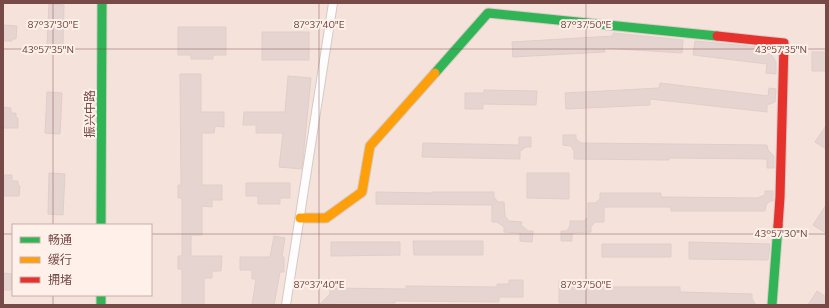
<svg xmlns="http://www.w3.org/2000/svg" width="829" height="308" font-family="Commissioner,'Noto Sans SC',sans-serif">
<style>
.residential{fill:#f5e2da;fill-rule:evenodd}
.building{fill:#e5d4d0;stroke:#e1cecb}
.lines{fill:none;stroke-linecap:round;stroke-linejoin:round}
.street-casing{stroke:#d6c9c6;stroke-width:10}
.fast-casing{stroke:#d8cac7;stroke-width:11}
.slow-casing{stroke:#d8cac7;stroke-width:11}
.jam-casing{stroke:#d8cac7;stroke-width:11}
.street{stroke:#fefcfc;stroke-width:8}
.fast{stroke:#30b455;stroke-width:9}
.slow{stroke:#ff9f0a;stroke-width:9}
.jam{stroke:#e5322d;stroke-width:9}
.ticks{fill:none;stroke:#774a47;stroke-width:1;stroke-opacity:0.45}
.labels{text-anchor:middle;stroke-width:4;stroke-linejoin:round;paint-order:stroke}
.street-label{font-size:12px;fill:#774a47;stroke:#fff1ea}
.ticks-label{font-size:10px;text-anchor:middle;fill:#774a47;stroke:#fff1ea;stroke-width:4;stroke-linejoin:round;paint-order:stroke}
</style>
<rect width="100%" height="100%" fill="#f8eee9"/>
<path class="residential" d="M3 3H826V305H3ZM13 225H151V295H13Z"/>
<path class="building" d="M49 4 64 5 63 46 47 45Z
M3 25 17 26 16 39H12V41H3Z
M178 27H226V55H213V59H191V55H178Z
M262 32H309V60H262Z
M613 33 683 40 682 53 604 48 605 52 513 57 512 42 613 36Z
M695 41 759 47 758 53 771 54 776 62V74L766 73 767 64 693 55Z
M812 52H826V71H812Z
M180 74H201V112H224V127L215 126 214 133H202V185H222V200H212V207L202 206V235H191V256H222L221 271H212V278H204V305H182V269H178V256H182V198H178V185H181Z
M288 76 311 78 302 169 279 167 283 133H256V125H243L244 112H285Z
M660 83 768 96 769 88 776 89 775 102 767 105V112L650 99V105L566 109 565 93 659 88Z
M484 90 537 91 536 105 483 104V109H465V93H484Z
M47 92 62 93 60 134 45 133Z
M3 107 11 108V113H16V118H18V128H3Z
M826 126V149L815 142Z
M563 135H576V139L581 143 767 145 768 150 774 156V168H767V159L669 158V160L574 159V151L571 146 563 145Z
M519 137H531V147H526L520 151V159L422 157 423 143 519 145Z
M49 173 65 174 63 215 48 214Z
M527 173H569V199L527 198Z
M3 175H12V181H18V185L20 186 19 196H3Z
M246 183H290V198H280V204H258V196H246Z
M765 191H773V201H770L766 205 765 211H671V207H604V222H595L591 227V232L572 233V241H561V231H567L570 226V221H584L588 217V203H595L600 199V193H661V197L757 198 765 195Z
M376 192 432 193V192H494V197L498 202H504L505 216 509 221 522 222 521 225 528 231H533L532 242 520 241V233L504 232V227L497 222H492V205L376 204Z
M826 205V233L813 225Z
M274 236 285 238 282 257H284V272H280L274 305H252L256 279H252V270H240V257H270Z
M413 241H483V255H414Z
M331 242H400V255L331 256Z
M689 242 770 244 768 260 689 259Z
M602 244H671V257H602Z
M3 273 12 274 11 290H3Z
M509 280H523V297H499V302L395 301V303H333V305H319L330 294V288L406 289V286L497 287V284H509Z
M559 281H589V287H680V292L752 294V299L756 305H586L585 303H559Z
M817 291 826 297V305H808Z"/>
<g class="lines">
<g class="street-casing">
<path id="street" d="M286 305 333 3"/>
</g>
<g class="fast-casing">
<path id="fast" d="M435 73 488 13 717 36
M101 225 102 3
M101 295V305
M772 305 778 226"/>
</g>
<g class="slow-casing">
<path id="slow" d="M300 218H326L362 192 370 146 435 73"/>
</g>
<g class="jam-casing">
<path id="jam" d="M717 36 784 43 780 197 778 226"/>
</g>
<use href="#street" class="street"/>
<use href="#fast" class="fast"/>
<use href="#slow" class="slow"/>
<use href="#jam" class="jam"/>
</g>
<path class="ticks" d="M53 3V225M319 3V305M586 3V305M3 49H826M3 234H13M151 234H826M53 295V305"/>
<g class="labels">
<g class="street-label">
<text transform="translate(90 114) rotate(-90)" y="4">振兴中路</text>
</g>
</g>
<g class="ticks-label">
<text x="53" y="28">87°37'30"E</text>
<text x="319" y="28">87°37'40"E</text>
<text x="586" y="28">87°37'50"E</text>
<text x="48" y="53">43°57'35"N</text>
<text x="781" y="53">43°57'35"N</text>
<text x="781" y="237">43°57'30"N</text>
<text x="319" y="288">87°37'40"E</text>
<text x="586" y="288">87°37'50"E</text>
</g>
<rect width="829" height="308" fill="none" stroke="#774a47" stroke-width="8"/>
<rect x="12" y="224" width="140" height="72" fill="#fff1ea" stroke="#c9aea9"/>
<rect x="20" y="237" width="20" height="6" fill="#30b455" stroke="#c9aea9"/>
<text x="48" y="244" font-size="12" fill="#774a47">畅通</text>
<rect x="20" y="257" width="20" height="6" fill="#ff9f0a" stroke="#c9aea9"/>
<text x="48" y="264" font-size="12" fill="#774a47">缓行</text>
<rect x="20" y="277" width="20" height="6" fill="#e5322d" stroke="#c9aea9"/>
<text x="48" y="284" font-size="12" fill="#774a47">拥堵</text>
</svg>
